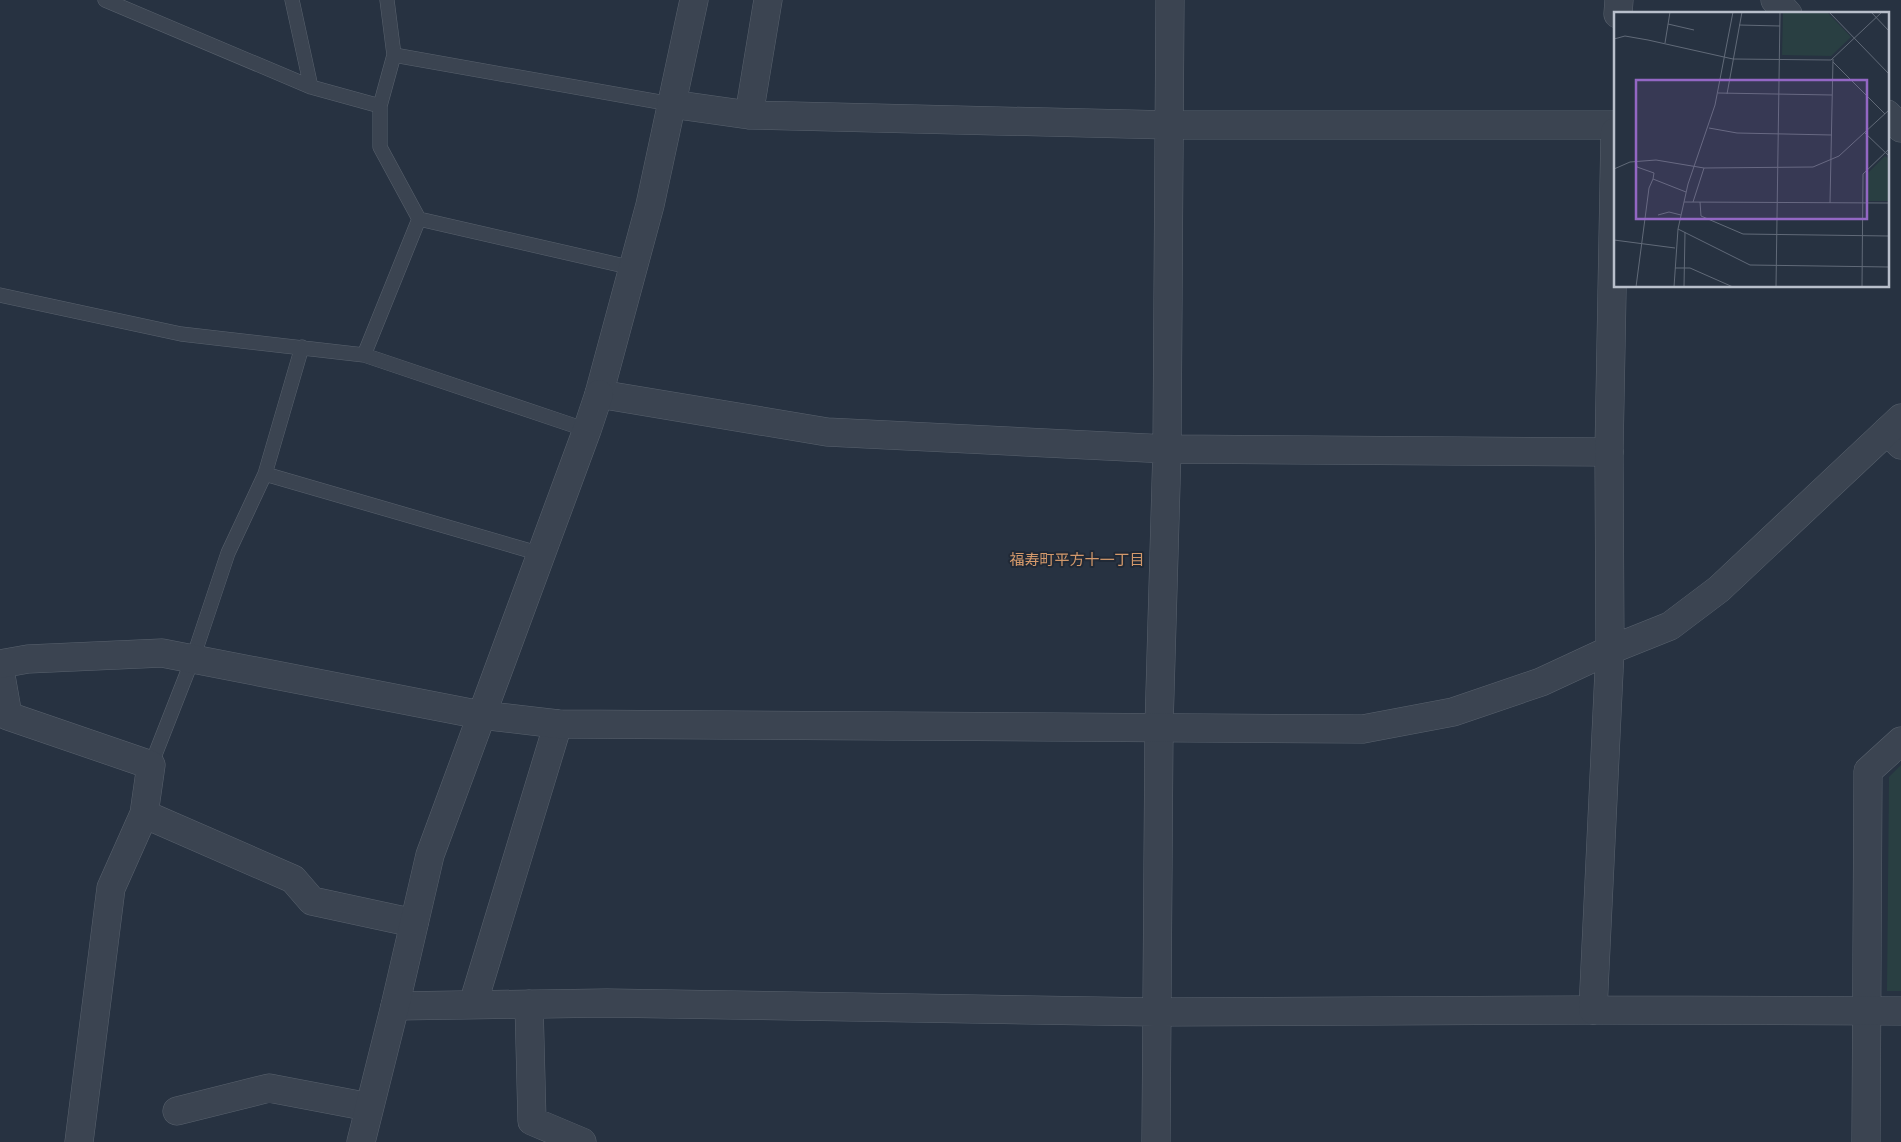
<svg xmlns="http://www.w3.org/2000/svg" width="1901" height="1142" font-family="Jost,'Noto Sans JP',sans-serif">
<style>
.green{fill:#293f42}
.lines{fill:none;stroke-linecap:round;stroke-linejoin:round}
.service-casing{stroke:#59626e;stroke-width:15}
.minor-casing{stroke:#59626e;stroke-width:29}
.tertiary-casing{stroke:#59626e;stroke-width:29}
.service{stroke:#3b4451;stroke-width:14}
.minor{stroke:#3b4451;stroke-width:28}
.tertiary{stroke:#3b4451;stroke-width:28}
.labels{text-anchor:middle;stroke-width:4;stroke-linejoin:round;paint-order:stroke}
.neighbourhood-label{font-size:15px;fill:#d3996b;stroke:#202936}
.inset-road{fill:none;stroke:#616a78;stroke-width:1}
.view{fill:#9367c4;fill-opacity:0.15;stroke:#9367c4;stroke-width:2.5}
.inset-edge{fill:none;stroke:#b8bfcb;stroke-width:2.5}
</style>
<rect width="100%" height="100%" fill="#273241"/>
<path class="green" d="M1901 765V991H1887L1889 777Z"/>
<g class="lines">
<g class="service-casing">
<path id="service" d="M105 0 311 87 380 106
M292 0 311 87
M387 0 394 55 671 104
M394 55 380 106V147L419 219 633 268
M0 295 181 334 364 355 587 430
M302 347 265 474 541 554
M364 355 419 219
M151 765 193 658 228 553 265 474"/>
</g>
<g class="minor-casing">
<path id="minor" d="M694 0 650 205 599 394 827 432 1167 449 1609 452
M1775 0 1788 14
M671 104 749 115 1169 125H1615
M1887 114 1901 128
M749 115 768 0
M1887 431 1901 445
M0 670 8 716 151 765 144 814 293 879 312 901 414 923
M473 1004 558 724
M529 1004 532 1121 582 1142
M395 1006 607 1003 1156 1012 1593 1010
M177 1111 269 1088 369 1107
M79 1142 111 888 144 814
M1156 1142 1159 727 1167 449 1170 0
M1866 1142 1868 771 1901 741"/>
</g>
<g class="tertiary-casing">
<path id="tertiary" d="M1618 14 1619 0
M1615 132 1609 452 1610 650 1593 1010 1901 1011
M0 664 28 659 162 653 481 715 558 724 1363 729 1453 712 1541 682 1610 650 1670 626 1719 589 1901 418
M361 1142 395 1006 430 855 587 430 599 394"/>
</g>
<use href="#service" class="service"/>
<use href="#minor" class="minor"/>
<use href="#tertiary" class="tertiary"/>
</g>
<g class="labels">
<g class="neighbourhood-label">
<text x="1077" y="565">福寿町平方十一丁目</text>
</g>
</g>
<g transform="translate(1614 12)">
<rect width="275" height="275" fill="#273241"/>
<path d="M169 0H213L237 25 217 44 168 43ZM271 144 275 147V189H251L252 163Z" fill="#293f42"/>
<path class="inset-road" d="M215 0 275 62M257 0 275 19M54 12 80 18M125 13 166 14M0 27 11 24 34 28 119 47 217 48 268 0M51 31 56 0M219 50 271 102M104 81 218 83M113 82 128 0M95 116 123 121 218 123M251 121 275 144M22 149 23 155 40 161 39 167 72 180M0 157 16 150 42 148 90 156 199 155 225 144 275 98M70 190 275 191M79 190 90 156M86 190 87 204 129 222 275 224M216 191 219 47M44 203 55 200 67 203M64 217 136 253 275 255M0 228 61 236M61 256H76L119 275M22 275 35 176 39 167M60 275 64 217 74 172 101 93 119 0M70 275 71 220M162 275 166 0M248 275 249 162 275 137"/>
<path class="view" d="M22 68H253V207H22Z"/>
<rect width="275" height="275" class="inset-edge"/>
</g>
</svg>
